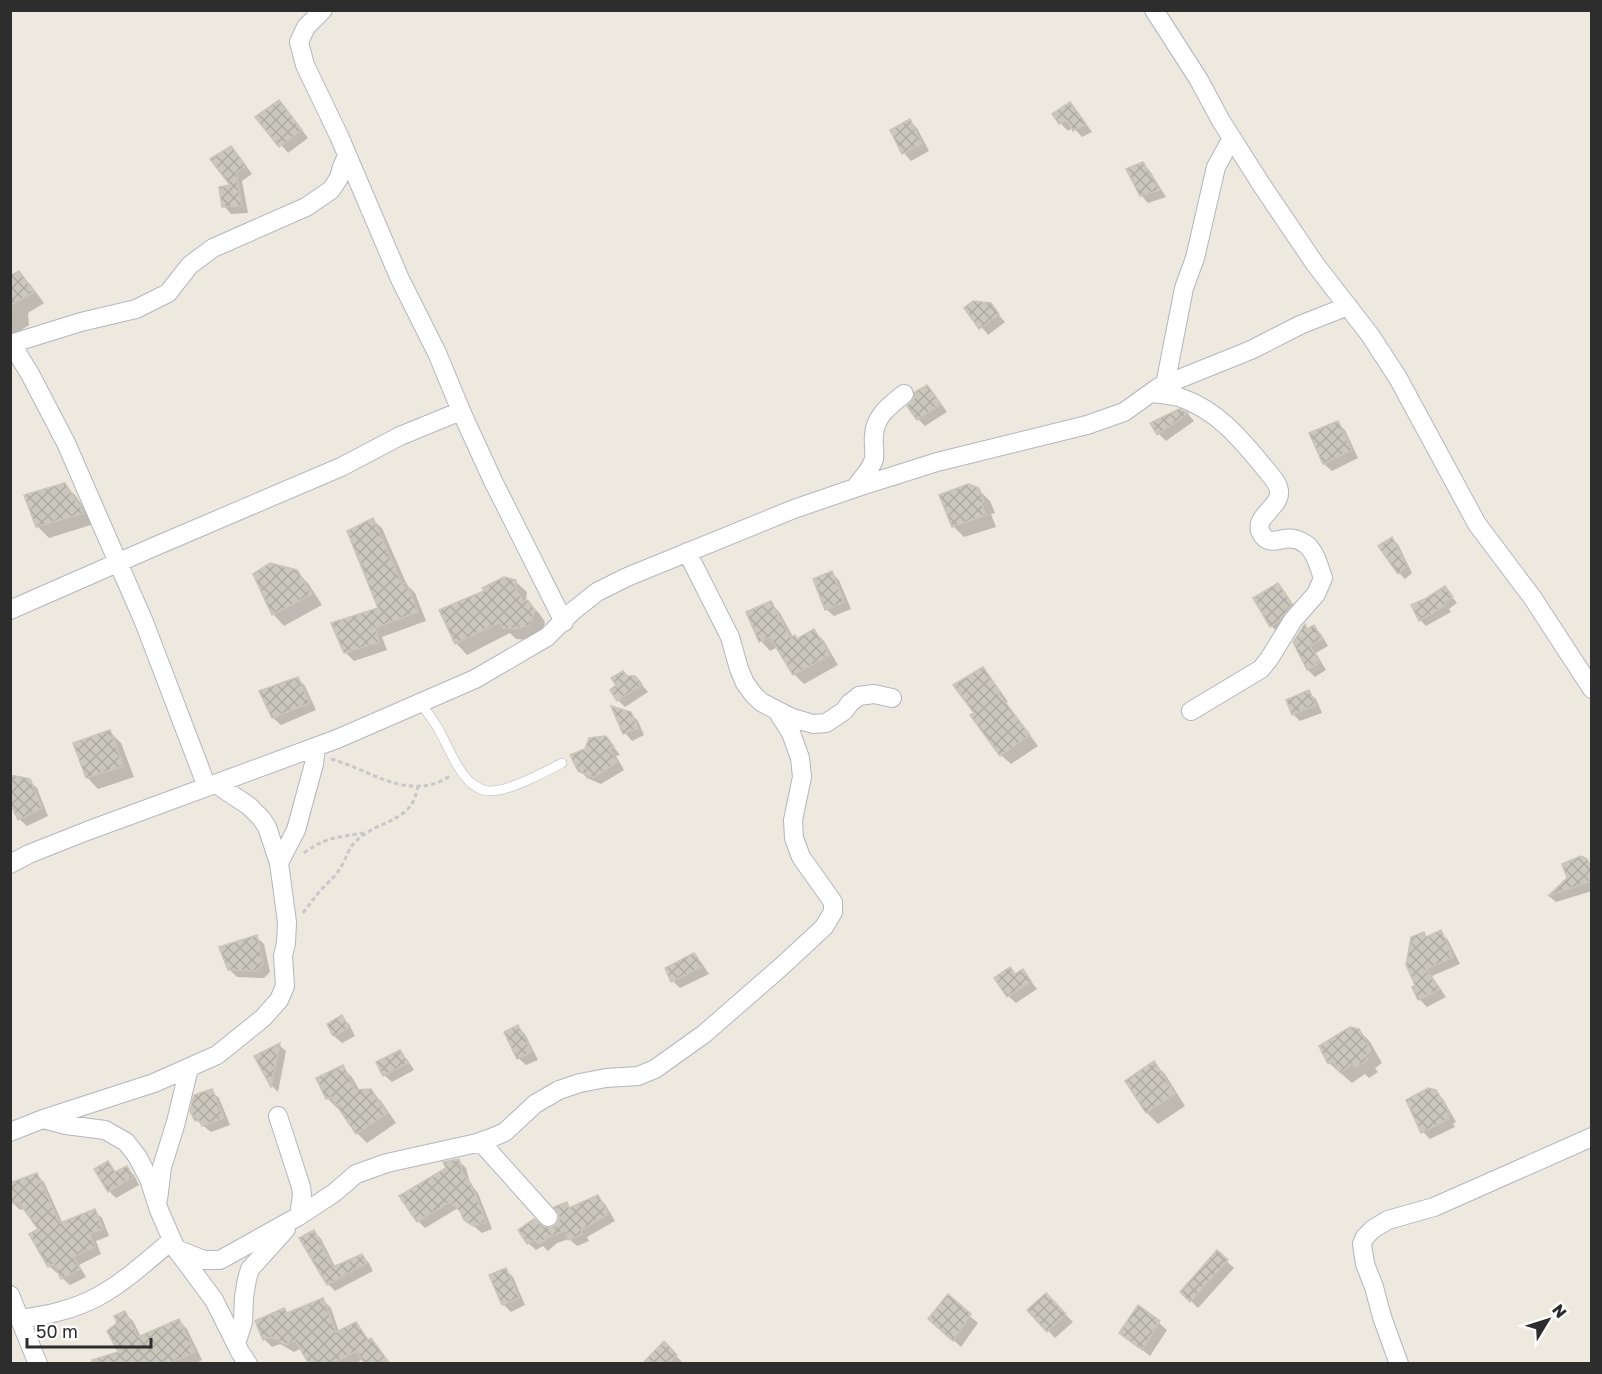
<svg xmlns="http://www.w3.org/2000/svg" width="1602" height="1374" font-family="'Golos Text',sans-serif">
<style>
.shadow{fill:#0003}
.building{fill:url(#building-cross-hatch);stroke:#cac5b8;stroke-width:1.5}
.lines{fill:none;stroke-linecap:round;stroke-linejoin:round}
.lane-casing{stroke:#b3b5c0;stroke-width:10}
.street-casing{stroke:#b3b5c0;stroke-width:20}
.path{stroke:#c8c8c8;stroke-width:3;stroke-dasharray:4.5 3;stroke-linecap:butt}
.lane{stroke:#fff;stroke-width:9}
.street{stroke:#fff;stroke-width:18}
</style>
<defs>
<pattern id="building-cross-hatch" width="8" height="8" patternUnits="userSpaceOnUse" patternTransform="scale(1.5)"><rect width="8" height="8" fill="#cac7bd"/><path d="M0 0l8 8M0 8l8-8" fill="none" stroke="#aeaba3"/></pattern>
</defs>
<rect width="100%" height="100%" fill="#eee9df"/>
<path class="shadow" d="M1070 104 1077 111 1092 132 1082 137 1073 127 1068 131 1060 123Z
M286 109 308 138 288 153 258 117Z
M910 121 917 128 929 151 911 161 904 153 892 130Z
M238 155 252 174 242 181 248 213 231 214 224 206 233 186Z
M1143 164 1150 171 1166 197 1148 203 1141 195Z
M19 273 30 284 44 303 28 313 29 325 12 336 10 334V278Z
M990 305 1005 322 988 335 966 308Z
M927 386 934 394 947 412 925 426 918 419 916 399Z
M1179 411 1188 414 1194 421 1166 441 1159 434 1152 423Z
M1337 423 1345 430 1358 458 1332 471 1324 464 1311 434Z
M64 485 76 496 94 524 49 538 38 527 26 496Z
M978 489 990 501 995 513 991 514 996 527 964 537 953 526Z
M373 520 382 528 407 585 415 593 426 621 382 637 387 650 354 661 345 652 380 608Z
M1392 539 1398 544 1412 573 1405 579 1399 573 1380 546Z
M297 572 308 583 322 605 284 626 273 614Z
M832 573 839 580 851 609 834 616 826 609Z
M515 581 527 592 526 602H528L539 613 545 622 541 636 527 640 516 639 510 633 467 655 456 643Z
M1278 585 1285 592 1298 612 1279 633 1271 626Z
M1445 588 1457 603 1449 609 1451 612 1426 626 1420 620 1426 600Z
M771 603 780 613 793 637 798 640 814 631 824 641 838 665 804 684 794 674 778 647 770 651 761 641Z
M1305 626 1308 630 1314 627 1321 634 1328 646 1316 653 1326 670 1315 677 1308 670 1294 642Z
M982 669 992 679 1008 702 1006 703 1038 746 1011 764 1001 755 976 714Z
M627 677H635L648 692 625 707 618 700Z
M298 678 305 686 316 710 281 725 273 718 261 692Z
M1308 692 1316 699 1322 713 1300 721 1293 714Z
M614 708 630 713 638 721 644 735 632 741 625 733Z
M110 732 121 743 134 777 98 789 87 777Z
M606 737 620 755 616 756 624 770 601 784 587 778 580 770 586 750Z
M29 781 37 788 48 816 27 826 19 819Z
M1586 860 1592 866V891L1556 902 1549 896 1569 879Z
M1440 932 1448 940 1460 964 1432 976 1446 997 1427 1007 1419 999 1414 988 1416 986 1424 934 1428 938Z
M256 937 264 944 270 972 264 978 237 977 229 969Z
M694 955 701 962 709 974 680 988 673 981 667 969Z
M1023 971 1037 989 1016 1003 1008 996Z
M341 1017 349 1024 355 1036 342 1043 334 1036 329 1025Z
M518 1027 525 1034 538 1060 526 1065 518 1058Z
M1359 1030 1370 1042 1382 1063 1375 1068 1378 1072 1369 1078 1365 1074 1352 1083 1329 1063Z
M279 1045 286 1051 278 1092 272 1086 256 1056Z
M399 1052 407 1059 414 1070 392 1082 384 1075Z
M1154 1063 1165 1074 1185 1106 1158 1124 1147 1113 1127 1082Z
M342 1067 352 1077 360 1091H371L381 1101 396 1123 367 1143 357 1133 339 1107 337 1108 327 1098Z
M211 1091 219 1098 230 1125 211 1132 196 1120Z
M1435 1091 1443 1099 1456 1122 1453 1124 1455 1127 1430 1139 1423 1132Z
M458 1160 466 1168 470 1183 478 1193 492 1229 482 1233 465 1219 458 1208 425 1228 418 1221Z
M108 1163 117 1173 126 1168 134 1175 139 1185 116 1198 109 1191Z
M36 1175 44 1182 63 1224 94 1211 102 1218 109 1236 96 1241 101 1254 79 1265 86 1277 70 1285 62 1278 60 1272 57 1273 49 1266 40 1230 25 1209 20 1210 13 1203Z
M597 1197 605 1204 615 1221 587 1237 589 1241 577 1246 569 1239 557 1243 548 1251 543 1246 536 1250 528 1243 543 1229H551L557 1226 567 1204 572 1209Z
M314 1231 321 1239 336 1268 362 1255 369 1263 373 1271 335 1291 328 1284Z
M1217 1252 1234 1268 1198 1308 1182 1292Z
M505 1269 513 1277 525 1305 511 1312 504 1305 491 1276Z
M1046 1295 1073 1322 1055 1338 1029 1310Z
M948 1297 978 1323 961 1347 938 1326Z
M323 1300 331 1308 339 1332 355 1324 370 1341 371 1340 379 1348 390 1364H366L363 1359 355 1364H311L302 1348 294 1352 280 1344 272 1347 264 1339 284 1309 288 1314Z
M1138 1307 1159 1323 1167 1330 1150 1356 1121 1333Z
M124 1313 133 1321 141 1337 179 1321 187 1329 202 1360 194 1364H107L120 1353 119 1324Z
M664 1343 683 1363V1364H646Z"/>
<path class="building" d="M279 100 302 130 279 147 255 117Z
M1070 102 1086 124 1073 131 1067 120 1059 124 1052 114Z
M910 119 922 144 902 154 890 130Z
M231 146 246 166 236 173 242 206 222 207 219 187 230 185 210 159Z
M1143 162 1160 190 1140 196 1126 169Z
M19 271 34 292 10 306V276Z
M973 301 991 303 999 314 979 329 964 308Z
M927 385 941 404 917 420 907 406 914 399 915 392Z
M1179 409 1188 413 1157 435 1150 423Z
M1338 421 1352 450 1323 464 1309 433Z
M65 483 84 513 36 527 24 495Z
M968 484 979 488 984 502 981 503 986 515 952 527 939 495Z
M373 518 402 584 406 583 418 612 375 628 379 642 344 653 331 623 378 608 347 531Z
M1392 537 1407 566 1398 574 1378 546Z
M270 563 297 570 312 594 272 615 253 574Z
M832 571 844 602 825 610 813 579Z
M504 577 516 580V590L523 601 528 600 535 610 530 625 515 629 503 628 500 622 455 644 439 610 484 591 482 588Z
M1278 583 1292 604 1279 621 1270 627 1253 598Z
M1445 586 1453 597 1445 602 1446 605 1419 621 1411 605 1425 599Z
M771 601 790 637 795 635 797 639 814 629 830 655 793 675 770 637 759 642 746 612Z
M1305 624 1307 629 1314 625 1322 639 1310 646 1320 662 1307 670 1293 642Z
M983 667 1000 692 998 693 1030 735 1000 756 970 715 974 713 953 685Z
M623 671 627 676H635L642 684 617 701 610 690 616 685 611 678Z
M298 677 310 703 272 718 259 691Z
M1309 690 1316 705 1292 715 1286 700Z
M611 706 631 712 638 728 623 734Z
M110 730 124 766 86 778 73 743Z
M606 736 614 747 610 749 617 762 593 778 578 771 570 755 585 749 589 738Z
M10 775 30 779 42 808 18 820 10 803Z
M1581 856 1587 859 1592 870V881L1548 896 1567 878 1562 864Z
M1441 930 1453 957 1426 969 1440 989 1418 1000 1412 987 1415 985 1406 965 1411 937 1424 932 1426 937Z
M257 935 263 964 256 971 228 970 219 947Z
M694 953 703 966 671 982 665 968Z
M1010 967 1015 974 1023 969 1031 981 1007 997 994 978Z
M342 1015 349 1028 333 1036 327 1024Z
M518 1025 532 1052 517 1059 504 1032Z
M1350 1027 1359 1029 1371 1051 1365 1056 1368 1060 1356 1067 1353 1063 1340 1073 1333 1061 1328 1064 1319 1046Z
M280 1043 271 1087 254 1056Z
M400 1050 408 1063 383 1076 376 1062Z
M1154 1061 1175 1094 1146 1113 1125 1081Z
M343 1065 355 1090 371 1089 387 1113 356 1134 331 1097 326 1099 316 1078Z
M1428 1088 1436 1090 1450 1114 1447 1116 1449 1119 1421 1133 1406 1100Z
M212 1089 224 1118 202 1126 199 1120 195 1121 190 1111 194 1095Z
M459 1159 463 1174 471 1184 486 1222 473 1226 464 1220 460 1211 450 1202 417 1222 399 1196 446 1168 443 1162Z
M108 1161 115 1172 127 1166 133 1177 108 1192 94 1169Z
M37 1173 60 1223 95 1209 103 1229 90 1234 95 1247 73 1257 80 1269 61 1279 54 1264 48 1267 29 1234 38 1229 18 1201 10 1204V1183Z
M598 1195 608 1214 581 1230 583 1234 568 1240 566 1230 549 1237 539 1244 535 1240 527 1244 518 1230 534 1219 544 1227 551 1228 556 1225 559 1220V1214L554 1207 567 1202 569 1208Z
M314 1230 333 1267 362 1254 367 1263 327 1285 299 1238Z
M1217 1250 1228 1260 1190 1302 1180 1292Z
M506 1268 519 1298 502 1305 489 1275Z
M1046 1293 1066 1314 1047 1332 1027 1310Z
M948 1294 971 1314 953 1341 928 1319Z
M323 1298 336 1332 356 1322 368 1340 371 1338 390 1364H365L356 1351 332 1364H309L295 1340 285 1345 271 1337 263 1340 255 1321 284 1308 287 1313Z
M1138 1305 1160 1321 1142 1350 1119 1333Z
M125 1311 138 1337 179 1319 195 1352 168 1364H92V1360L118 1352 107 1331 117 1323 114 1316Z
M664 1341 677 1355 668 1364H642Z"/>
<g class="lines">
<g class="lane-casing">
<path id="lane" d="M420 702C425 710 431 717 436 725 449 745 461 789 489 791 508 792 545 772 562 763"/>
</g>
<g class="street-casing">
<path id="street" d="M323 10 306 27 299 42 305 65 339 136 400 279 437 353 461 411 493 481 564 622
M1154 10 1199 80 1221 121 1261 184 1315 264 1370 335 1398 378 1477 524 1532 597 1592 689
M11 343 30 374 66 443 144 622 207 787
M10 344 81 322 136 309 168 293 190 265 213 248 306 207 331 190 339 178 342 167 347 156
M1165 385 1184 288 1195 258 1216 167 1232 138
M1152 393C1160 394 1170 395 1179 397 1217 410 1239 437 1263 466 1269 474 1280 483 1279 494 1278 508 1253 518 1261 533 1269 548 1282 536 1294 539 1297 539 1304 543 1307 545 1316 553 1319 567 1323 578L1316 594 1293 620 1269 659 1261 669 1191 711
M855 488C861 479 871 470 874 459 875 452 873 443 874 435 875 416 890 405 904 394
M687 552 730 637 739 669 745 683 753 694 761 702 790 717 813 724 826 723 844 711 850 703 859 696 874 694 892 698
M10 610 149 549 341 467 400 436 461 411
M279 863 296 830 314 764 316 747
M10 864 29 854 87 831 337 739 475 679 547 637 573 611 597 592 627 577 794 509 855 488 937 462 1087 425 1124 412 1159 387 1251 350 1300 325 1348 306
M278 1116 301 1187 302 1195 299 1216
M43 1119 66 1125 105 1130 126 1142 137 1156 149 1179 159 1210 176 1249 214 1300 240 1352 248 1364
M10 1132 43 1119 154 1083 217 1055 263 1018 279 1000 285 986 283 956 286 943 287 922 279 863 267 827 261 818 249 806 216 784
M479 1142 487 1149 548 1217
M158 1200 162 1167 176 1122 189 1068
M176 1249 204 1260H220L299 1216 334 1193 356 1174 387 1163 477 1143 491 1138 505 1132 535 1104 559 1090 580 1083 606 1078 638 1076 655 1069 704 1034 781 967 824 927 833 912V902L801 857 794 838 793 820 802 777 800 758 791 733 777 711
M10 1295 38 1364
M21 1319C47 1315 73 1310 97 1297 122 1284 151 1258 172 1240
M236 1344 243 1322 244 1297 247 1279 250 1269 286 1229
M1399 1364 1382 1317 1374 1287 1365 1264 1362 1244 1365 1237 1373 1229 1388 1220 1434 1207 1592 1137"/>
</g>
<path class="path" d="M331 759C365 768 397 794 433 784 438 783 445 779 450 776
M304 853C325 837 339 837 364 833
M303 913C309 905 314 898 320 891 326 884 334 878 339 870 345 862 348 849 355 842 379 818 413 824 418 785"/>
<use href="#lane" class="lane"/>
<use href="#street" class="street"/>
</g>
<rect width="1602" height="1374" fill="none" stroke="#2d2d2d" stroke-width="24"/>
<g transform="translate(1548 1320) rotate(52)" stroke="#ffffff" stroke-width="4.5" paint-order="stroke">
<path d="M0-4.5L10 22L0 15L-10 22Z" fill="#2d2d2d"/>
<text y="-9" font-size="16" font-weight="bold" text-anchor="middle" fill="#2d2d2d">N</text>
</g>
<path d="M27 1338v9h124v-9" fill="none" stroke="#2d2d2d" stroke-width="3"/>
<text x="36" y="1338" font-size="18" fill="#2d2d2d" stroke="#ffffff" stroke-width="4.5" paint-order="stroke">50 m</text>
</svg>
